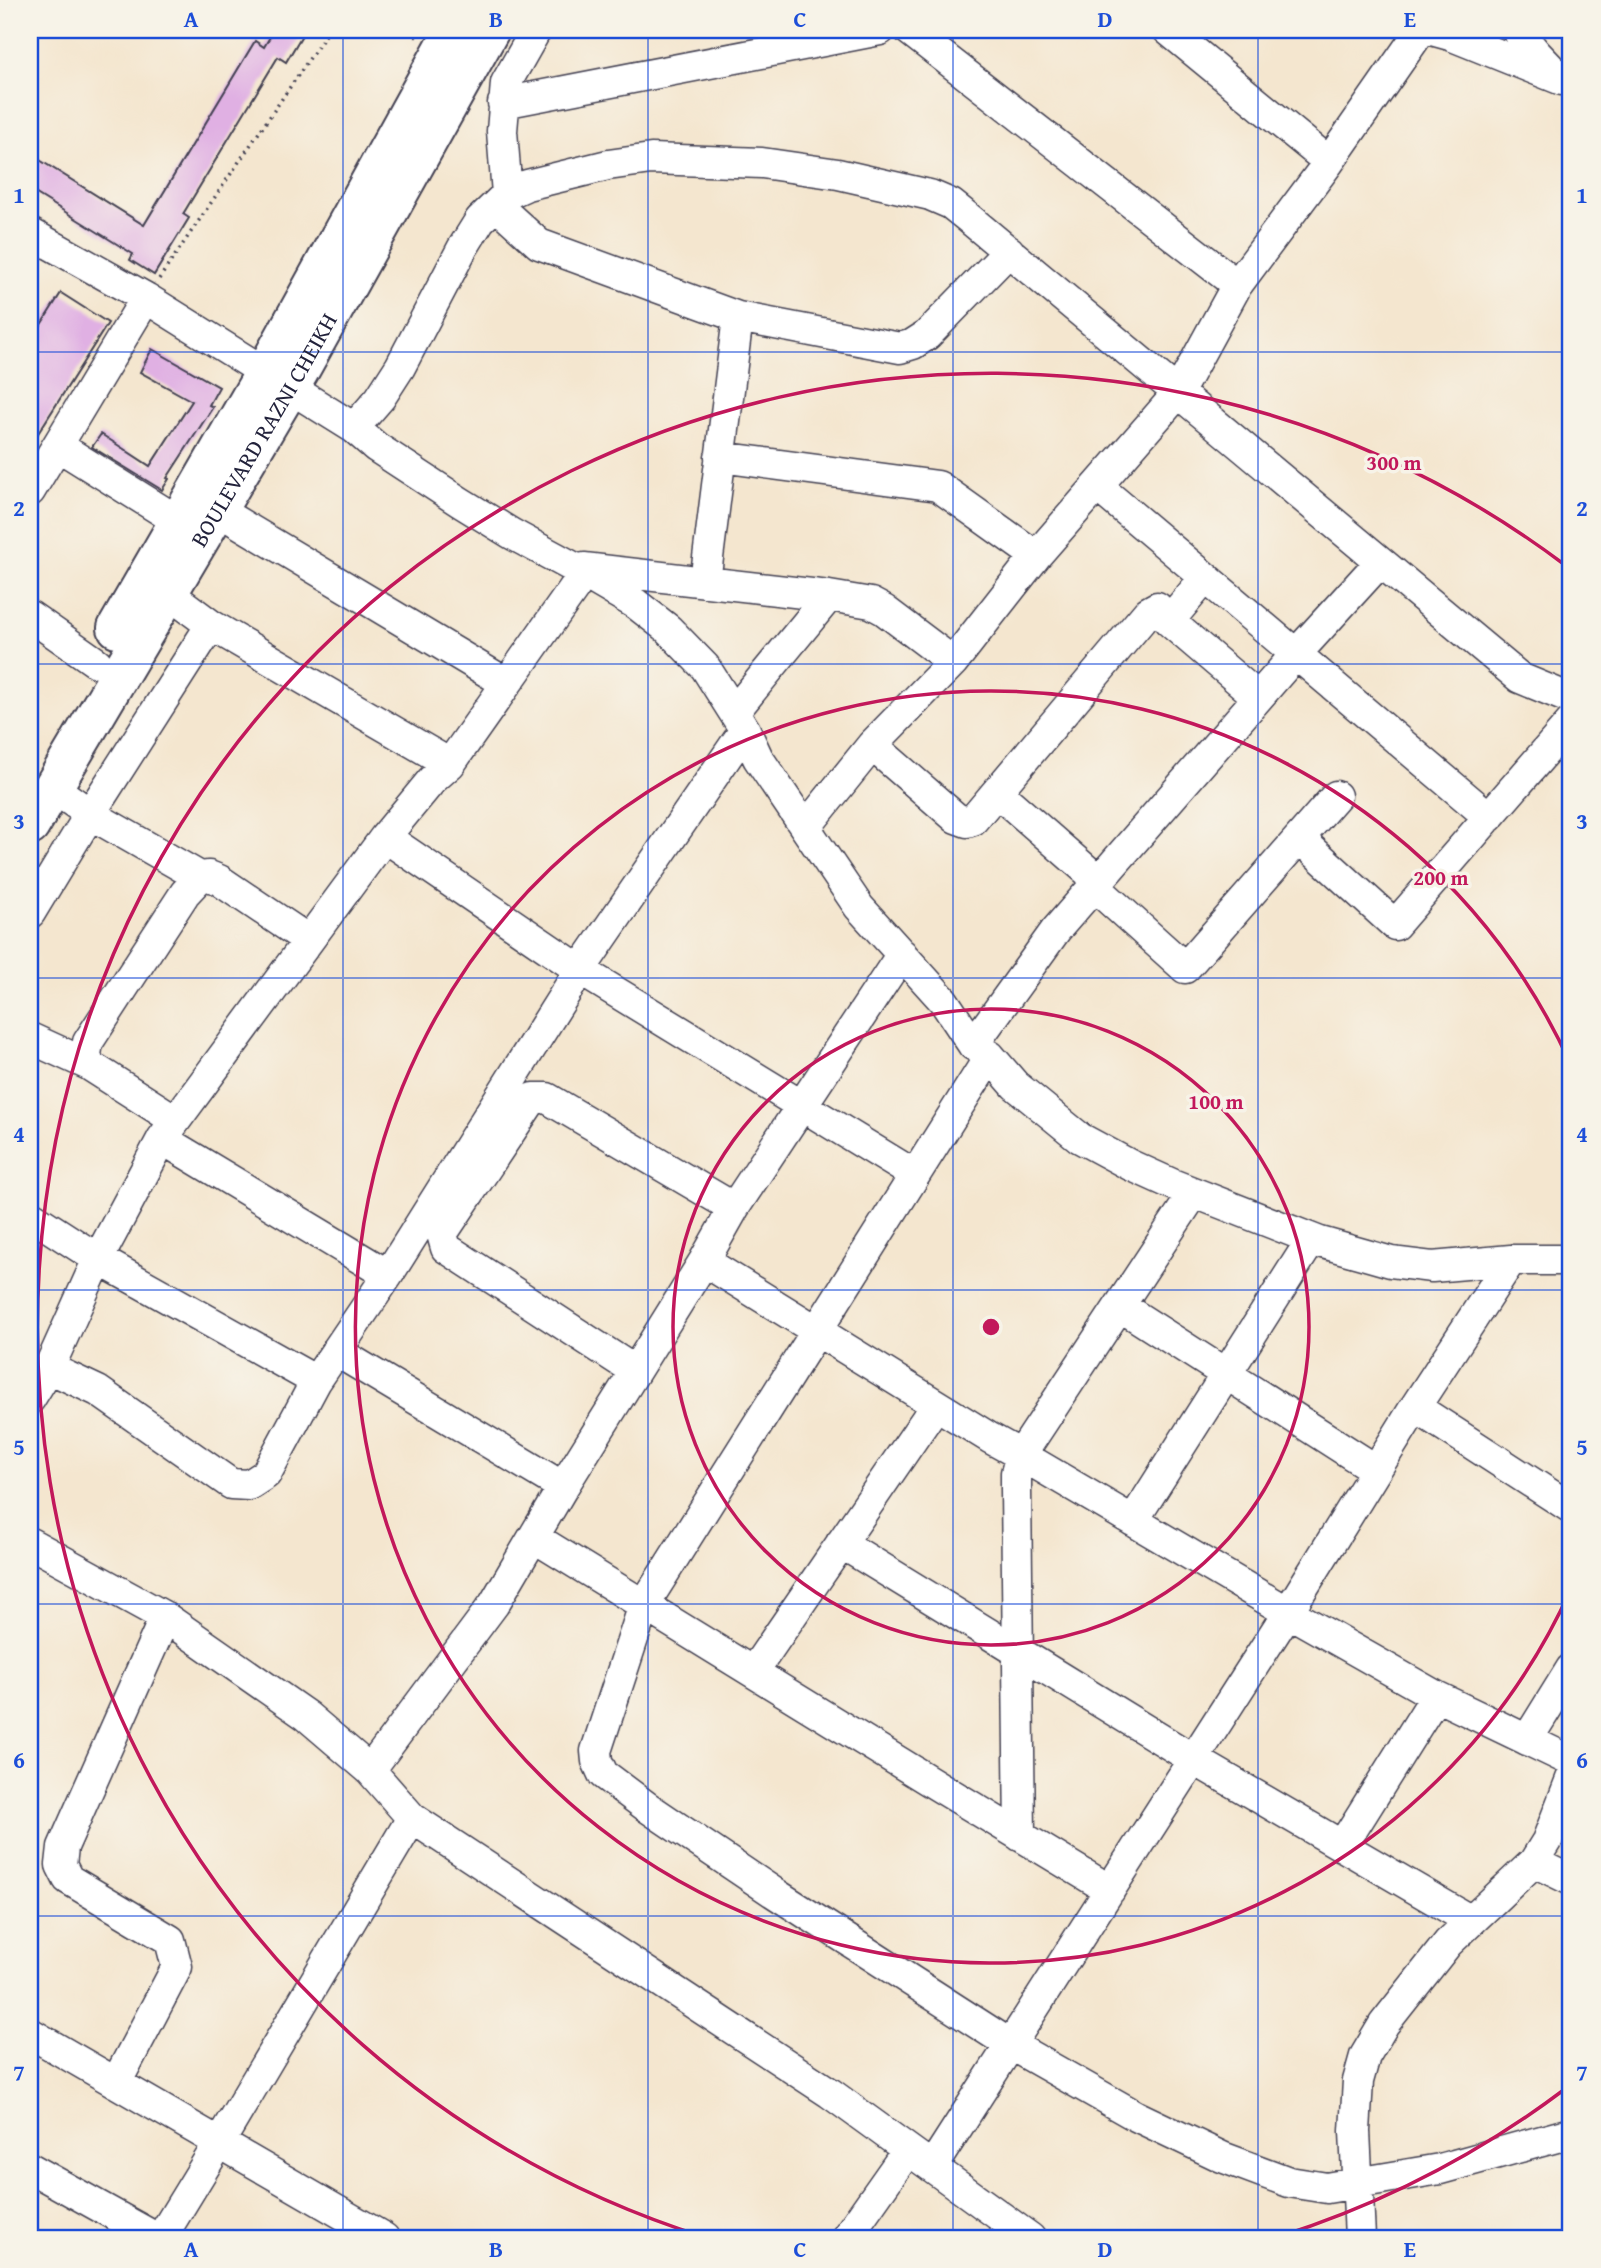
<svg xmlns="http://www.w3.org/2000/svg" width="1601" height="2268" font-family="'Gentium Book Plus',serif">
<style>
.building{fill:#e0b0e3}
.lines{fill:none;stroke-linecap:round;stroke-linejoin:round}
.minor-casing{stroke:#423f51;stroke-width:33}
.major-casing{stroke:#423f51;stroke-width:42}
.path{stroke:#423f51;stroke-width:3.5;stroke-dasharray:2 5;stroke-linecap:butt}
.minor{stroke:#fff;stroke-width:30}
.major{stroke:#fff;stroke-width:38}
.grid{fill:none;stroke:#1d4ed8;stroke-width:2;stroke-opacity:0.55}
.ring{fill:none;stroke:#c2185b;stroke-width:3.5}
.labels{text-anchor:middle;stroke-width:7;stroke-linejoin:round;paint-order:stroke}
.street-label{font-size:23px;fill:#22223b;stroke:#f7f3e8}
.centre{fill:#c2185b;stroke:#f7f3e8;stroke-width:3.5}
.ring-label{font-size:21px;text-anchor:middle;font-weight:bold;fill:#c2185b;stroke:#f7f3e8;stroke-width:7;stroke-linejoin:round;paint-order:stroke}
.neatline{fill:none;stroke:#1d4ed8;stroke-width:2.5}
.grid-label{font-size:23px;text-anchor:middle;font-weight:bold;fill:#1d4ed8}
</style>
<rect width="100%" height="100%" fill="#f7f3e8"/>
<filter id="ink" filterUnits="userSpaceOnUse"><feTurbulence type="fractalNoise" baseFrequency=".0143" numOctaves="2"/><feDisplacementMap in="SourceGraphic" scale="14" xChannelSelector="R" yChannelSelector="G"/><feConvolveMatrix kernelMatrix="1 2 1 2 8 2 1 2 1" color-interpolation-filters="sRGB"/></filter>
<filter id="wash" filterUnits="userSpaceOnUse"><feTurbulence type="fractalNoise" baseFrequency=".00686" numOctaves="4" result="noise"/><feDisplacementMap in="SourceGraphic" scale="28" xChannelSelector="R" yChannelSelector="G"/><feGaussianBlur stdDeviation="1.57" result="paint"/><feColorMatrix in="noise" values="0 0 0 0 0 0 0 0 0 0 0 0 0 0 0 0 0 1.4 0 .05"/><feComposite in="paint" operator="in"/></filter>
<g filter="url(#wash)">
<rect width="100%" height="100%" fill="#f4e6cf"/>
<g id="blocks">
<path class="building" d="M274 30H305L286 62 278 57 183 214 189 218 154 275 130 260 133 254 30 190V154L144 225 255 41 264 47Z
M61 293 108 323 30 446V342Z
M152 349 219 387 209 405 213 407 167 478 169 479 162 490 92 447 101 434 150 466 192 401 140 372Z"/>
</g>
</g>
<g filter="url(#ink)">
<use href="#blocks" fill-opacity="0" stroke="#423f51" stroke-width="2"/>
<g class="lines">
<g class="minor-casing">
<path id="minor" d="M909 30 1237 285
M1168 30 1329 162
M1432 30 1450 35 1562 80
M1517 30 1536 53 1556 74
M503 103 880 30
M507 194 502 131 506 83 536 30
M496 205 539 244 738 317
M30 233 146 298 354 428 380 398 400 367 462 249 480 220 507 194 527 185 608 165 651 159 762 163 838 174 930 195 951 204 966 216 1520 678 1571 699
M354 428 376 447 460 502 512 534 573 567 636 604 668 629 705 667 745 730 758 758 859 907 943 1000 973 1045 990 1056 1015 1085 1080 1138 1130 1165 1172 1184 1320 1242 1391 1262 1432 1267 1511 1260
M58 446 178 521
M720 457 938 486 1036 556
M1097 486 1489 817
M30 491 146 298
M217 510 506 683
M584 568 829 596 871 603 884 610 953 662
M705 582 738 317 900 348 913 344 927 335 1009 251
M168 593 211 625 450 764 432 780 385 837
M30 616 97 663
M1169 621 1205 578
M734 712 829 596
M745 730 580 970 915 1175
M872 745 956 818 967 822 973 820 1148 612 1157 607 1169 621 1258 697
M450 764 584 574
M52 787 90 814 200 877
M997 792 1099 881
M806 827 872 745 953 662 1036 556 1178 393 1237 285 1329 162 1421 30
M1299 838 1395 925 1571 722
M1094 886 1185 968 1336 796
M30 913 90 814 211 625
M30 1038 89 1065
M973 1045 1056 930 1296 654 1380 562
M990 1056 644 1605 596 1751 597 1761 603 1774 647 1807 773 1892 1011 2045 1136 2116 1222 2157 1289 2182 1327 2188 1440 2169 1571 2133
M175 1120 89 1065 86 1055 88 1042 185 893 200 877 209 876 219 880 308 940
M162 1139 388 1275
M30 1215 98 1259 316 1381
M704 1261 990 1438 1021 1455 1194 1193
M1120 1306 1376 1470
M336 1351 563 1487
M635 1371 446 1248 442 1234 533 1098H547L734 1208
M30 1399 49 1368 98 1391 231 1484 249 1485 266 1474 316 1381 388 1275 580 970 385 837 162 1139 98 1259 49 1368
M1415 1407 1571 1508
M1133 1521 1312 1239
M535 1538 938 1786 1110 1890
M30 1543 165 1617 307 1716 370 1770 412 1818 830 2093 1030 2238
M841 1543 1193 1759 1471 1921
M753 1672 936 1405
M1527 1740 1571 1669
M370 1770 494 1604 563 1487 704 1261 734 1208 902 954
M1020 1836 1016 1489V1473L1021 1455 1288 1612 1436 1696 1571 1761
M1342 1846 1436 1696
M1534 1862 1571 1880
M30 2033 384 2238
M116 2083 177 1967 170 1940 68 1879 61 1865 63 1847 165 1617
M932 2167 1288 1612 1415 1407 1511 1260H1565
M30 2168 156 2238
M161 2238 219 2143 412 1818
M846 2238 908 2150
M1360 2238 1355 2131 1358 2081 1365 2056 1384 2024 1448 1943 1534 1862 1547 1841 1571 1779"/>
</g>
<g class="major-casing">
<g id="major">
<path d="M117 628 264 374 454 30"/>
<path id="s1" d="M30 826 300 370 490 30"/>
</g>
</g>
<path class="path" d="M403 30 417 37
M159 279 329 30"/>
<use href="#minor" class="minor"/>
<use href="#major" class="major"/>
</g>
</g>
<path class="grid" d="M343 30V2238M648 30V2238M953 30V2238M1258 30V2238M30 352H1571M30 664H1571M30 978H1571M30 1290H1571M30 1604H1571M30 1916H1571"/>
<g class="ring">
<circle cx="991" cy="1327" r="318"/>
<path d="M1570 1591A636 636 0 1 1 1570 1063"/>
<path d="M1565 2089A954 954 0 0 1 1278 2237M704 2237A954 954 0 1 1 1565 565"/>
</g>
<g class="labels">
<g class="street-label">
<text dy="8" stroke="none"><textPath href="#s1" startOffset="460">BOULEVARD RAZNI CHEIKH</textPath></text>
</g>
</g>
<circle cx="991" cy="1327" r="10" class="centre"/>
<g class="ring-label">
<text x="1394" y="470">300 m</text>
<text x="1441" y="885">200 m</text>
<text x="1216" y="1109">100 m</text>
</g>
<rect width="1601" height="2268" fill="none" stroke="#f7f3e8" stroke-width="77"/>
<rect x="38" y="38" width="1524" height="2192" class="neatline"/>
<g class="grid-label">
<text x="191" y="27">A</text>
<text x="496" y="27">B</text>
<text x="800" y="27">C</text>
<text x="1105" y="27">D</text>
<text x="1410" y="27">E</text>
<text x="19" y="203">1</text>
<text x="1582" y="203">1</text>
<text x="19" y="516">2</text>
<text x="1582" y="516">2</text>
<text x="19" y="829">3</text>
<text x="1582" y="829">3</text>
<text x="19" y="1142">4</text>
<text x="1582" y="1142">4</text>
<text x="19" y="1455">5</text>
<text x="1582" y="1455">5</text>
<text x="19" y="1768">6</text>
<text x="1582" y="1768">6</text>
<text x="19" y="2081">7</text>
<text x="1582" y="2081">7</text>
<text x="191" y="2257">A</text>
<text x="496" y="2257">B</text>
<text x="800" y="2257">C</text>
<text x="1105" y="2257">D</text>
<text x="1410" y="2257">E</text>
</g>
</svg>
